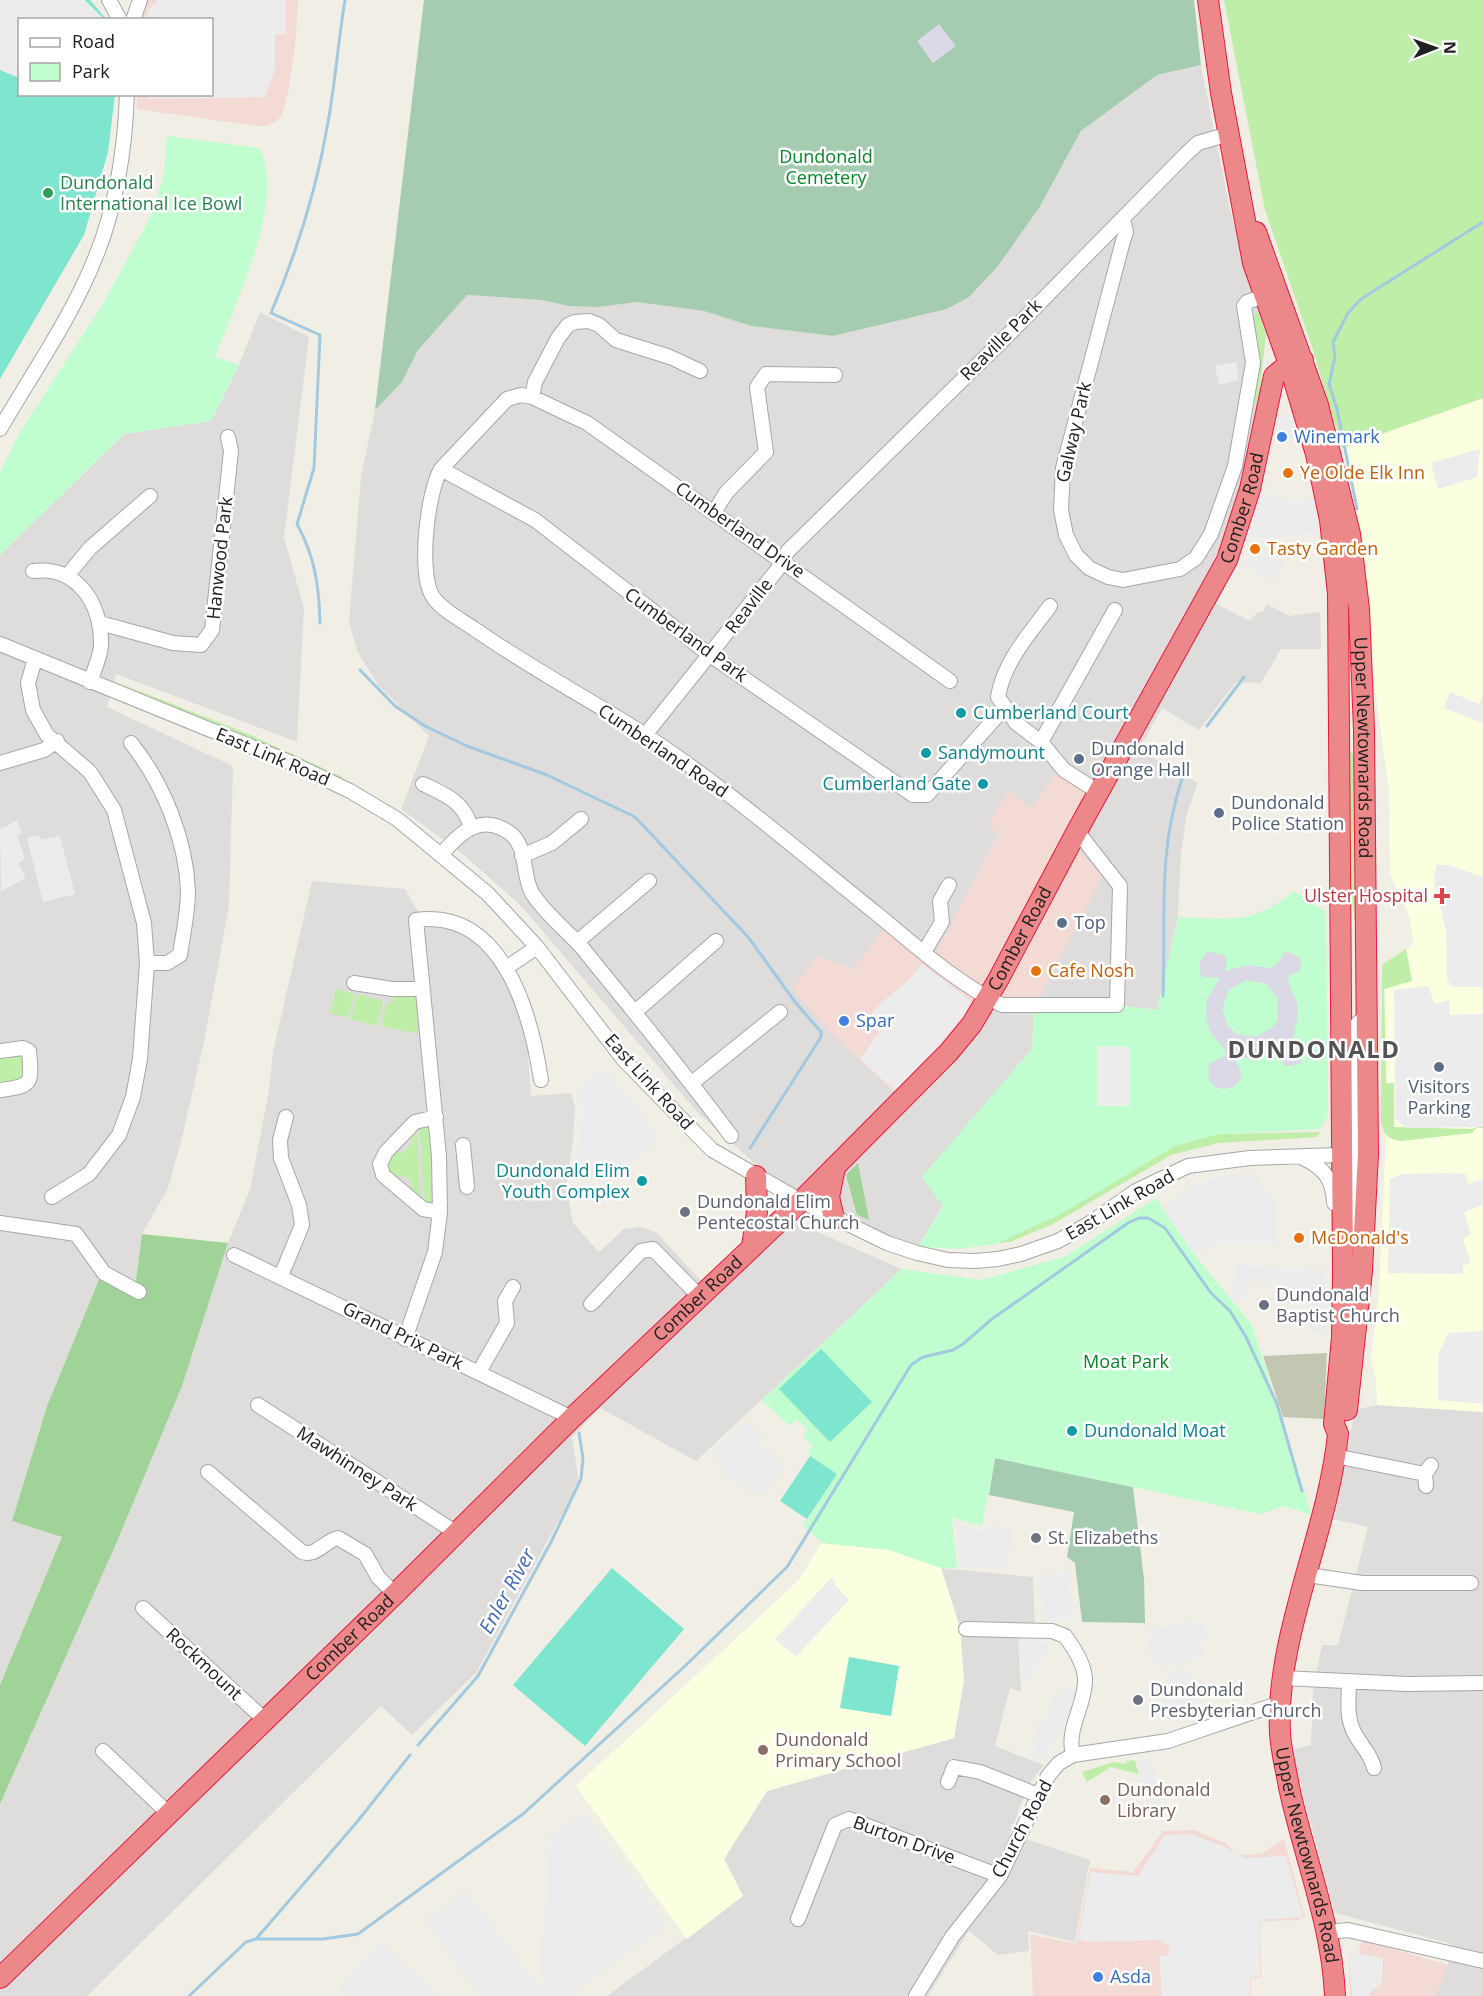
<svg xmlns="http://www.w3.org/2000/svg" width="1483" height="1996" font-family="'Open Sans',sans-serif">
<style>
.residential{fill:#dedddc;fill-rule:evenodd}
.commercial{fill:#f3dad4}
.education{fill:#faffe0}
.construction{fill:#c3c6b0}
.grass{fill:#bfeea8}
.forest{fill:#9fd397}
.cemetery{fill:#a5cbb1}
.park{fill:#c0fdcf}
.pitch{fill:#7ee5ce}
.parking{fill:#ececec}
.plaza{fill:#dcd9e7;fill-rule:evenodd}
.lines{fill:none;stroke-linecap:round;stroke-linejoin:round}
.stream{stroke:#a3c9e1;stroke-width:3}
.minor-casing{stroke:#a7a7a7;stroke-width:16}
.highway-casing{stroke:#e71a3e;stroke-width:22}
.minor{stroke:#fff;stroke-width:14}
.highway{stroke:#ed888a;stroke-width:20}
.leisure-dot{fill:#2e9e5b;stroke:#fff;stroke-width:2}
.shop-dot{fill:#3f7fe0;stroke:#fff;stroke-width:2}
.food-dot{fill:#e8710a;stroke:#fff;stroke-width:2}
.culture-dot{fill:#0f9aa8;stroke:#fff;stroke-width:2}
.service-dot{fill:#5c6f8a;stroke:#fff;stroke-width:2}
.health-dot{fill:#e0444e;stroke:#fff;stroke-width:2}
.worship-dot{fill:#6b7280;stroke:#fff;stroke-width:2}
.education-dot{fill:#8d6e63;stroke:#fff;stroke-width:2}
.labels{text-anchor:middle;stroke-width:5;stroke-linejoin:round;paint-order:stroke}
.park-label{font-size:18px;fill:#048725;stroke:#fff}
.leisure-label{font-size:18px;fill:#27864d;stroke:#fff;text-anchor:start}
.street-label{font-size:18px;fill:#202020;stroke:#fff}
.shop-label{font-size:18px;fill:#366cbe;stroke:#fff;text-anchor:start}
.food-label{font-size:18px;fill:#c56008;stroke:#fff;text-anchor:start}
.culture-label{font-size:18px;fill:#0d838f;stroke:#fff;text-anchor:start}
.service-label{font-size:18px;fill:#4e5e75;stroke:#fff;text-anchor:start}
.health-label{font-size:18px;fill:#be3a42;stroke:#fff;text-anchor:end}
.worship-label{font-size:18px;fill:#5b616d;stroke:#fff;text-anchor:start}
.education-label{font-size:18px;fill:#785e54;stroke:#fff;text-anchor:start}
.water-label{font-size:20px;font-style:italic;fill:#456bb7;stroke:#fff}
.district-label{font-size:24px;font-weight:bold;letter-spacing:1.5px;fill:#535353;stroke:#fff}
</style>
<rect width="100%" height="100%" fill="#f1efe5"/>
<path class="residential" d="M1201 65 1230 210 1266 334 1258 400 1241 483 1226 533 1199 595 1250 621 1258 612H1263L1267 604 1289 616 1320 612 1321 649H1281L1261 683 1236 682 1199 730 1162 708 1139 750 1198 783 1187 813 1181 853 1178 917 1157 1010 1117 1005 1034 1006 1032 1049 923 1177 943 1205 918 1247 852 1222 762 1170 698 1113 521 906 464 855 401 809 429 736 378 685 357 651 349 622 361 476 375 410 402 382 418 350 467 295 542 300 569 306 599 307 637 302 704 311 751 326 833 336 947 309 969 297 998 266 1039 208 1081 131 1157 75ZM1009 792 1031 808 895 1094 818 956 853 970 929 967 999 833Z
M260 312 309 337 284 537 304 609 297 742 116 674 107 707 233 766 229 906 205 1037 182 1138 168 1188 142 1234 134 1295 101 1276 47 1406 12 1521 62 1537 0 1685V555L124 434 211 421 239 365Z
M312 881 405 889 427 927 444 924 462 931 489 955 508 985 520 1013 527 1039 531 1096 571 1093 575 1107 573 1141 566 1186 573 1223 599 1252 624 1229 640 1227 656 1232 713 1294 753 1257 797 1223 902 1269 696 1461 600 1408 572 1437 579 1483 476 1673 412 1735 381 1706 87 1996H0V1804L116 1544 182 1386 228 1243 250 1189 269 1091 273 1052Z
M1377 1405 1483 1412V1996H1435L1448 1965 1452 1944 1335 1913 1291 1750 1311 1745 1313 1690 1322 1645H1338L1368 1527 1334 1519 1355 1410Z
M941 1568 1033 1577 1035 1627 1018 1628 1021 1692 1010 1688 995 1746 1044 1765 1028 1785 1010 1834 1090 1860 1075 1942 1028 1931 1029 1951 998 1955 969 1931 928 1996H607L743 1896 724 1859 767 1791 954 1738 960 1628Z"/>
<path class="commercial" d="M146 0H298L295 46 288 92 281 117 268 126H256L137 109V95L212 94V20L139 19Z
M1058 770 1093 795 971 1014 895 1094 818 1020 792 988 818 956 853 970 883 929 929 966 999 834 988 825 1009 791 1031 808Z
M1078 849 1102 877 1040 997H999Z
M1194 1830 1225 1843 1236 1853 1246 1855 1261 1854 1284 1839 1305 1917 1298 1920 1260 1921 1261 1977 1251 1979V1996H1033L1030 1934 1076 1944 1090 1868 1133 1872 1163 1831Z
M1362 1940 1448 1965 1435 1996H1350L1348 1952 1358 1954Z"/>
<path class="education" d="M1483 398V1412L1377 1405 1376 1379 1371 1359 1379 1292 1387 1114 1385 974 1413 944 1410 918 1390 874 1389 791 1375 688 1365 549 1342 448Z
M822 1543 889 1550 941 1568 960 1628 964 1681 954 1738 767 1791 724 1859 743 1896 687 1939 576 1786 798 1581Z"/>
<path class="construction" d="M1327 1353 1324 1419 1283 1417 1263 1356Z"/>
<path class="grass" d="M1224 0H1483V398L1342 448 1314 353 1265 210Z
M1258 311 1266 334 1258 403 1252 402 1251 319Z
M109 679 246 733 343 777V780Z
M1348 749 1355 756 1356 927 1347 872Z
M1406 949 1412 981 1384 989 1386 1083H1394V1127L1471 1129 1483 1125V1128H1476L1472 1133 1401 1141C1388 1139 1385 1136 1381 1123L1382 970 1383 964Z
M336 989 354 994 348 1018 330 1013Z
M357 994 383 1001 377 1026 351 1019Z
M396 994 417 996 418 1034 381 1026 387 1002 392 1003Z
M18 1055 25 1061 23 1079 0 1084V1056Z
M419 1124H429L432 1141 430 1142 434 1205 425 1204Z
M416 1126 421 1200 410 1190 412 1183 404 1175 398 1178 387 1169 386 1156 396 1149 401 1154 413 1142 409 1136Z
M1321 1132 1317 1137 1219 1143 1171 1155 1055 1223 1010 1242 1000 1243 1002 1232 1161 1150 1193 1138 1222 1134Z
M1135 1760 1139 1774 1111 1767 1087 1782 1082 1772 1114 1762 1126 1764 1127 1761Z"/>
<path class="forest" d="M858 1163 869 1220 857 1215 846 1175Z
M142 1234 228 1243 182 1386 116 1544 0 1804V1685L62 1537 12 1521 47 1406 101 1275 134 1295Z"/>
<path class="cemetery" d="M424 0H1194L1201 65 1157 75 1081 131 1039 208 998 266 969 297 947 309 833 336 751 326 704 311 637 302 599 307 569 306 542 300 467 295 418 350 402 382 375 410Z
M995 1458 1133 1487 1144 1579 1145 1623 1082 1622 1075 1563 1067 1557 1074 1512 989 1495Z"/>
<path class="park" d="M167 136 259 148C288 196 234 307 215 357L239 365 211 421 124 434 0 555V472L20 432 104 302 152 214 164 173Z
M1294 891 1326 912 1328 1115 1320 1129 1220 1134 1175 1146 1061 1214 996 1244 958 1249 918 1247 943 1206 922 1177 1032 1049 1034 1006 1117 1005 1157 1010 1178 917C1229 919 1253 926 1294 891Z
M1156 1198 1194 1254 1252 1325 1312 1515 1284 1506 1260 1514 995 1458 982 1526 952 1518 957 1568H941L889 1550 822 1543 803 1526 837 1474 810 1456 808 1453 813 1447 803 1436 808 1430 796 1419 790 1426 762 1400 902 1269 982 1280 1066 1256Z"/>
<path class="pitch" d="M0 0H90L106 19 20 20V94L115 95 108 152 84 235 0 379Z
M821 1349 872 1402 830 1442 779 1389Z
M810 1456 837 1474 807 1519 780 1501Z
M612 1568 684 1629 585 1746 513 1685Z
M849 1657 899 1666 891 1716 840 1708Z"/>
<path class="parking" d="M0 0H85L104 19 20 20 19 78 0 70Z
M157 0H286V34H275V70L265 97 149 99V95L212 94V20L148 19V11Z
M1236 362 1239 380 1219 385 1215 366Z
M1278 415H1294L1295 439 1274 440Z
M1480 449 1477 477 1438 489 1431 463Z
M1261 491 1274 494 1275 502 1315 499 1319 534 1246 539Z
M1268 545H1282L1283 562 1274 580 1246 567 1249 557H1269Z
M1450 692 1479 704 1483 694V723L1444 708Z
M17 821 22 832 17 835 25 859 18 863 26 878 1 891 0 829Z
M39 835 41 840 60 836 75 894 43 902 27 838Z
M1437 865H1449L1483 877V987H1452L1447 979 1446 930 1435 887 1434 875Z
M922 964 971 1001 964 1015 940 1044 895 1091 860 1059 879 1033 865 1022 882 1002 909 980Z
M1428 986 1435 1004 1450 1000V1015L1483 1014V1127L1406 1128 1395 1118 1394 990Z
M1097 1046 1130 1047V1106H1097Z
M606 1068 658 1138 606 1188 594 1176 574 1178 580 1113 579 1089Z
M1449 1173 1466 1174 1468 1184 1483 1179V1205L1464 1212 1471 1234 1463 1239 1471 1263 1463 1266V1274L1388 1273 1390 1179 1402 1174Z
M1223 1175H1258V1183L1275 1203V1244H1213L1194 1254 1162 1208 1202 1180Z
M1234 1264 1326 1271V1334H1309L1308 1302 1277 1304 1276 1281 1248 1282V1299L1231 1301Z
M1483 1331V1404L1438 1400V1355L1448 1333Z
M745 1421 765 1438 761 1444 786 1468 760 1496 720 1472 726 1464 711 1452Z
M956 1524 987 1532 988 1525 1010 1528 1008 1568 960 1567Z
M1067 1572 1078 1619 1044 1620 1038 1575Z
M832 1577 836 1586 849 1600 796 1657 775 1639Z
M1207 1619 1202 1657 1165 1669 1164 1660 1153 1663 1147 1629Z
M1020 1639 1050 1642 1038 1669 1033 1668 1024 1686Z
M1190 1668 1197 1700 1167 1716 1162 1692 1169 1688 1167 1674Z
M1063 1689 1076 1693 1067 1719 1044 1761 1032 1754 1039 1723 1045 1725 1052 1695 1058 1696Z
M1149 1757 1164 1808 1150 1816 1135 1760Z
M584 1813 666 1925 567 1996H481L426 1921 466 1891 540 1989 548 1837Z
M1191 1834 1223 1846 1245 1858 1286 1856 1303 1917 1259 1920 1260 1976 1250 1978V1996H1161L1160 1956 1169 1955V1947L1159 1940 1087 1942 1078 1939 1091 1872 1138 1876 1165 1835Z
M381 1943 438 1996H344L341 1991 343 1984Z
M1348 1952 1383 1958 1382 1983 1371 1992 1370 1996H1352Z"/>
<path class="plaza" d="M939 24 956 46 933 63 917 41Z
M1208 951 1226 956V971L1248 965 1270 968 1278 963 1284 953 1291 952 1301 959 1300 971 1289 976 1288 982 1297 1002 1298 1017 1294 1032V1042L1304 1052 1300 1064 1286 1066 1281 1061V1048L1258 1058H1235L1242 1074 1239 1082 1232 1088 1223 1089 1215 1087 1209 1080 1208 1071 1210 1063 1226 1055 1224 1049 1211 1033 1206 1019 1207 999 1220 978 1203 977 1199 972 1200 961ZM1246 980 1266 984 1278 999V1018L1273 1027 1256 1037 1237 1034 1229 1027 1222 1009 1229 990Z"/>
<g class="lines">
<path class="stream" d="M1357 509 1337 409 1329 384 1335 357 1333 342 1348 313 1361 299 1483 222
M320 623C319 585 315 557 297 524L314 468 320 335 271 313C296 254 316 191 327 128 335 86 338 42 345 0
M360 670 395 706 425 726 467 746 547 775 635 817 749 938 795 1002 821 1032V1037L750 1148
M1207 726 1244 677
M1163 996C1166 919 1157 854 1182 779
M418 1745 478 1676 551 1542 581 1479 583 1458 579 1433
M256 1939H323L358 1934 523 1814 685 1666 787 1567 911 1365 923 1357 953 1350 963 1344 992 1319 1128 1223 1139 1218H1148L1165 1228 1211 1293 1230 1311 1246 1337 1277 1404 1302 1491
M189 1996 246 1942 256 1939 357 1822 410 1755"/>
<g class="minor-casing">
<path id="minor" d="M109 0 120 20
M133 20 140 0
M1123 219 1126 232 1123 241 1063 468 1061 510 1066 535 1076 555 1089 568 1108 577 1123 580 1180 569 1196 558 1211 534 1235 466 1253 363 1244 306 1247 302 1264 296
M532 397 535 382 558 338 568 325 575 322 589 321 599 325 616 340 670 357 700 371
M0 429C33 372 72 317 96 256 117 204 125 150 127 94
M441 469C427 493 418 574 433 597 442 610 461 620 473 628 523 663 576 692 628 724 716 779 796 849 877 914 916 946 956 983 1002 1005H1117L1120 886 1077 831
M715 511 726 493 766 452 757 387 766 374 835 375
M33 571C78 565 102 605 101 646 100 658 94 670 90 682
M67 576 90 548 150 496
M1050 606C1030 633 1003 663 998 697L1016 723 1041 742 1064 770 1100 793
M100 623 173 643 201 645 212 630 231 451 228 437
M0 644 289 762 350 791 397 819 488 894 537 947 623 1059 712 1150 801 1201 887 1243 917 1253 948 1260 975 1261 998 1259 1021 1254 1058 1241 1090 1223 1136 1191 1188 1166 1250 1158 1368 1154
M35 659 28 683 33 710 47 735 90 772 114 810 144 923 147 963 140 1059 133 1097 119 1135 89 1174 52 1197
M950 681 587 423 532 397 521 395 507 399 441 469 535 520 710 655 913 795H927L1004 708
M645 735 777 570 788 551 1008 335 1186 154 1198 143 1229 134
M1041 742 1115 610
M131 743C163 783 186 839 188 891 188 912 183 934 180 955L167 963H147
M0 763 44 750 57 741
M423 784C446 795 463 801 471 827
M442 854C460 832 482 812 511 834 528 848 522 875 532 893 545 914 568 931 584 950 634 1012 684 1072 731 1136
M522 856 552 843 581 819
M577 942 649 881
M924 952 942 922 940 901 949 885
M506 968 537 947
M354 983 392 989H421
M635 1012 716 941
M0 1051 23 1048 29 1051C32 1084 33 1086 0 1090
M692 1083 780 1012
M436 1117 415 1122 386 1152 380 1164 383 1175 423 1209 440 1212
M463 1145 467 1187
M1347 1154 1353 1143 1354 1130 1357 1024 1366 1016
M1303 1158C1324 1168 1333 1179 1334 1203
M0 1223 76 1234 104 1273 139 1292
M1352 1234 1354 1164 1360 1154
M234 1255 572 1418
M281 1276 302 1225 299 1205 281 1158 280 1140 286 1117
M591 1304 641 1251 653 1249 700 1297
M405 1339 435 1252 440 1212 439 1156 416 920C503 908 531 1014 541 1080
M479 1372 507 1323 505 1301 513 1287
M258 1405 455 1532
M1335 1456 1425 1474
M208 1472 302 1552C317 1557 324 1541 338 1538L365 1554 378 1577 395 1594
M1426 1486 1425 1474 1431 1465
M1308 1575 1362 1583H1471
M143 1608 266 1721
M966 1629 1052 1631 1065 1636C1074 1648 1086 1667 1085 1682 1084 1708 1066 1729 1073 1755
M1283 1678 1407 1684 1483 1683
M1349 1681C1349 1697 1346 1715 1353 1730 1359 1744 1371 1753 1374 1768
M103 1751 169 1814
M948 1782 954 1767 980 1772 1038 1795
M798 1919 835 1825 849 1819 1000 1876
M1327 1932 1348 1930 1483 1961
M916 1996 952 1937 1000 1876 1048 1776 1059 1763 1073 1755 1168 1741 1280 1703"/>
</g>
<g class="highway-casing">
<g id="highway">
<path id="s1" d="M1208 0 1221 93 1253 263 1289 364 1316 454 1330 520 1338 594 1343 1273 1342 1337 1334 1424 1338 1434C1328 1533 1275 1636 1280 1733 1281 1751 1286 1769 1289 1787 1304 1857 1332 1924 1335 1996"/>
<path id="s2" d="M1256 232 1318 405 1350 534 1359 609 1364 730 1368 1154 1362 1271 1347 1410"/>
<path d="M834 1218 829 1197 835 1167"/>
<path d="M752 1247 757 1211 756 1176"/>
<path id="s3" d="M0 1978 395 1594 572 1418 801 1201 949 1052 972 1024 998 980 1077 831 1227 560 1250 489 1274 376 1289 364 1303 360"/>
</g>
</g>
<use href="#minor" class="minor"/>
<use href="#highway" class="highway"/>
</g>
<circle class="leisure-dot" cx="48" cy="193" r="6"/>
<g class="shop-dot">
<circle cx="1282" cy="437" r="6"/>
<circle cx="844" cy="1021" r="6"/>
<circle cx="1098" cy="1977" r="6"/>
</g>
<g class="food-dot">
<circle cx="1288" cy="473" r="6"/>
<circle cx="1255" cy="549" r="6"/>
<circle cx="1036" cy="971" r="6"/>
<circle cx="1299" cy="1238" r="6"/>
</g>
<g class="culture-dot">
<circle cx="961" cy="713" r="6"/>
<circle cx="926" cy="753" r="6"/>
<circle cx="983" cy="784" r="6"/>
<circle cx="642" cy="1181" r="6"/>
<circle cx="1072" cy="1431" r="6"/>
</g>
<g class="service-dot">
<circle cx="1079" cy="759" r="6"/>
<circle cx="1219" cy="813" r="6"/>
<circle cx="1062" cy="923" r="6"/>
<circle cx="1439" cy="1067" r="6"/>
</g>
<path class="health-dot" d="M1439 887h6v6h6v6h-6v6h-6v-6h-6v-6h6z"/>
<g class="worship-dot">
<circle cx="685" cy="1212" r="6"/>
<circle cx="1264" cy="1305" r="6"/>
<circle cx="1036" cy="1538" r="6"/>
<circle cx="1138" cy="1700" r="6"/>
</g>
<g class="education-dot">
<circle cx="763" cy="1750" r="6"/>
<circle cx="1105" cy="1800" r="6"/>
</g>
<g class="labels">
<g class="park-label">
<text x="826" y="163">Dundonald<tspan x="826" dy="21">Cemetery</tspan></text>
<text x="1126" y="1368">Moat Park</text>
</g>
<g class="leisure-label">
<text x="60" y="189">Dundonald<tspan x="60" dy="21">International Ice Bowl</tspan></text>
</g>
<g class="street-label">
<text transform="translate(1001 340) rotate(-45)" y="6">Reaville Park</text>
<text transform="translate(1074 432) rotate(-77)" y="6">Galway Park</text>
<text dy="6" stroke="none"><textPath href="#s3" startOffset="1946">Comber Road</textPath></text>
<text transform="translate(740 530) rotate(35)" y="6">Cumberland Drive</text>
<text transform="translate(220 558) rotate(-84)" y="6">Hanwood Park</text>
<text transform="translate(749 606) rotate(-52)" y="6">Reaville</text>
<text transform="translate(686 635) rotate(36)" y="6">Cumberland Park</text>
<text dy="6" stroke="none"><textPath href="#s2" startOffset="531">Upper Newtownards Road</textPath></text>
<text transform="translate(663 751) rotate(34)" y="6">Cumberland Road</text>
<text transform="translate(273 757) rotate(23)" y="6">East Link Road</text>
<text dy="6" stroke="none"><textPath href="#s3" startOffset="1460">Comber Road</textPath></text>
<text transform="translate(649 1082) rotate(48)" y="6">East Link Road</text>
<text transform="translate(1120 1205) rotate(-30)" y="6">East Link Road</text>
<text dy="6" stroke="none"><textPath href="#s3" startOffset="974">Comber Road</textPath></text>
<text transform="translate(403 1336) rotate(26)" y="6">Grand Prix Park</text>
<text transform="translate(357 1469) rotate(33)" y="6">Mawhinney Park</text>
<text dy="6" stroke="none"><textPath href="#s3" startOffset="488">Comber Road</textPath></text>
<text transform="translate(204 1664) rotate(43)" y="6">Rockmount</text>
<text transform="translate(1022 1829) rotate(-62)" y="6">Church Road</text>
<text transform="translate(904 1840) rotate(20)" y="6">Burton Drive</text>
<text dy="6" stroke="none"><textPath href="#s1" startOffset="1882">Upper Newtownards Road</textPath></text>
</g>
<g class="shop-label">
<text x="1294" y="443">Winemark</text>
<text x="856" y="1027">Spar</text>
<text x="1110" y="1983">Asda</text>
</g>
<g class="food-label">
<text x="1300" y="479">Ye Olde Elk Inn</text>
<text x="1267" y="555">Tasty Garden</text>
<text x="1048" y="977">Cafe Nosh</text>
<text x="1311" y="1244">McDonald's</text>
</g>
<g class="culture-label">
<text x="973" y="719">Cumberland Court</text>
<text x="938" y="759">Sandymount</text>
<text x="971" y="790" text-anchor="end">Cumberland Gate</text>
<text x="630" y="1177" text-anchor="end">Dundonald Elim<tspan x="630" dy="21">Youth Complex</tspan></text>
<text x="1084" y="1437">Dundonald Moat</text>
</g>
<g class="service-label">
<text x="1091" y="755">Dundonald<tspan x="1091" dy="21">Orange Hall</tspan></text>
<text x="1231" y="809">Dundonald<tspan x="1231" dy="21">Police Station</tspan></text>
<text x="1074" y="929">Top</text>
<text x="1439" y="1093" text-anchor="middle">Visitors<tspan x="1439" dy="21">Parking</tspan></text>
</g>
<g class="health-label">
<text x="1428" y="902">Ulster Hospital</text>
</g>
<g class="worship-label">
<text x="697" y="1208">Dundonald Elim<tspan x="697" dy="21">Pentecostal Church</tspan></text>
<text x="1276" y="1301">Dundonald<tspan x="1276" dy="21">Baptist Church</tspan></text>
<text x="1048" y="1544">St. Elizabeths</text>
<text x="1150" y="1696">Dundonald<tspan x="1150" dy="21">Presbyterian Church</tspan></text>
</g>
<g class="education-label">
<text x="775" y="1746">Dundonald<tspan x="775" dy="21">Primary School</tspan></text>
<text x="1117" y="1796">Dundonald<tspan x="1117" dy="21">Library</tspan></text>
</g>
<g class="water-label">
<text transform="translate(507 1591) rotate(-61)" y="7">Enler River</text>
</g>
<g class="district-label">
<text x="1314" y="1058">DUNDONALD</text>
</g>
</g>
<rect x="18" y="18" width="195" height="78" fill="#ffffff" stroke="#a6a6a6" stroke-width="1.5"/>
<rect x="30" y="38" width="30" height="9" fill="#ffffff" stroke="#a6a6a6" stroke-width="1.5"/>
<text x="72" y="48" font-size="18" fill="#202020">Road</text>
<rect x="30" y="63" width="30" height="18" fill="#c0fdcf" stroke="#a6a6a6" stroke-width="1.5"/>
<text x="72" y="78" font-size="18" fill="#202020">Park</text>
<g transform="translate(1435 48) rotate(89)" stroke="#ffffff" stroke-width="4.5" paint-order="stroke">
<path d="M0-4.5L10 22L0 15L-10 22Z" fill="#202020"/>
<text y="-9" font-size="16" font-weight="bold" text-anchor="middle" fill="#202020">N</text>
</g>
</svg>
